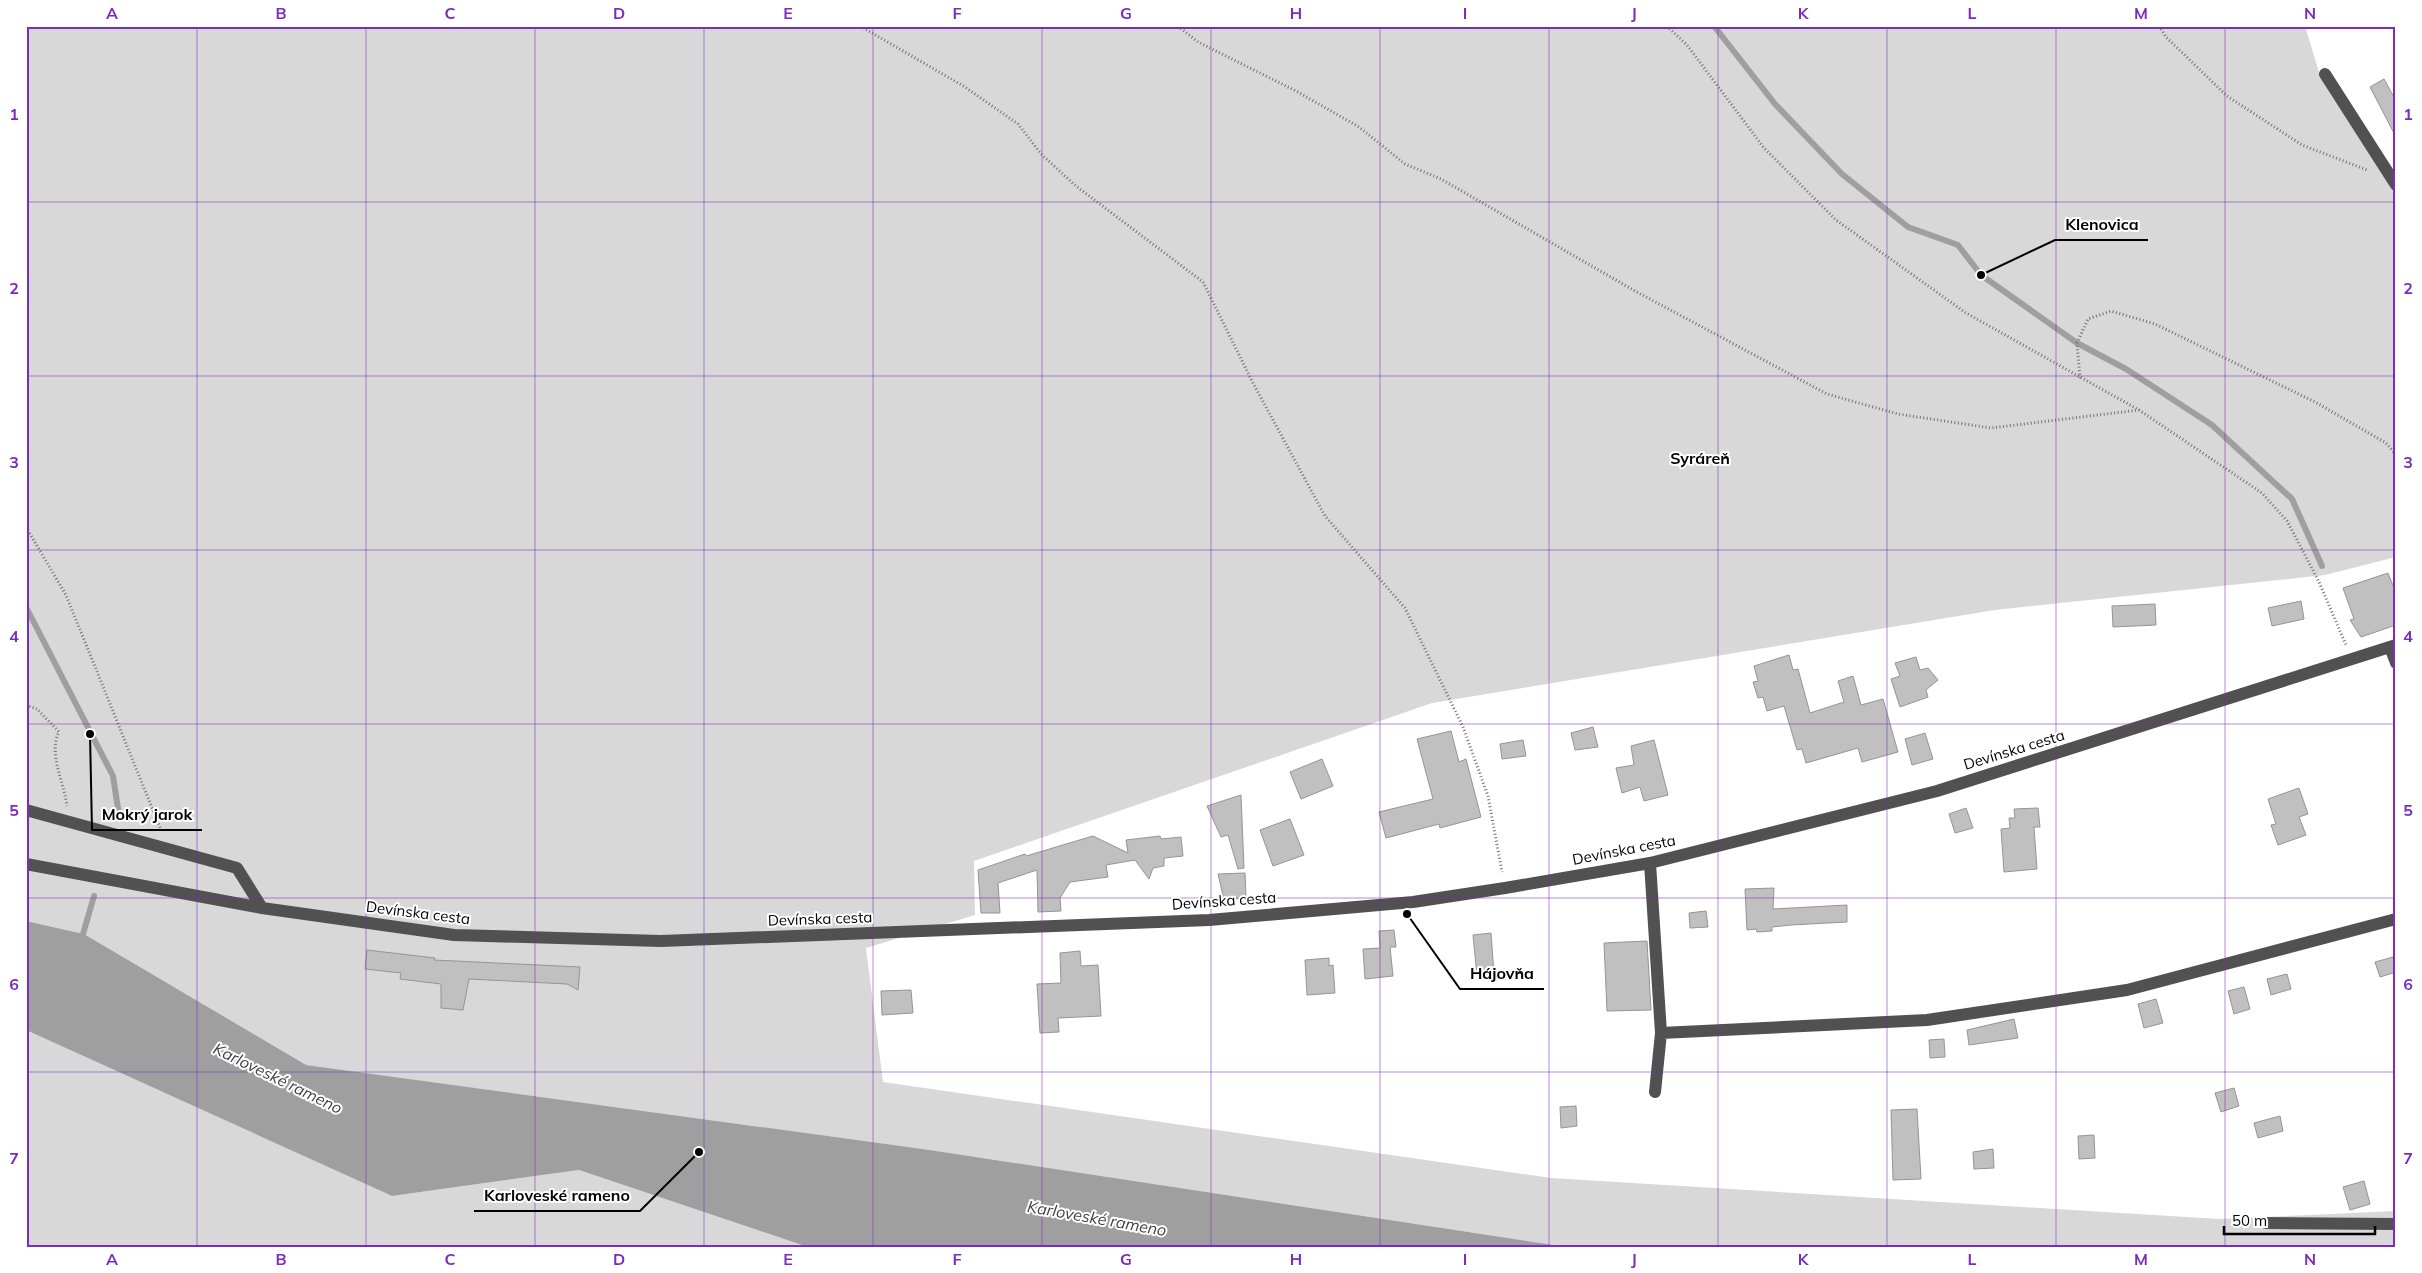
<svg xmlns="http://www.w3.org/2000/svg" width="2422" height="1273" font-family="Mulish,sans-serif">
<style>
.green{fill:#d8d8d8}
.water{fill:#9f9f9f}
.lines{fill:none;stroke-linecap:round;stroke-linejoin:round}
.stream{stroke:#9f9f9f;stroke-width:6}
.building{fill:#c0c0c0;stroke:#959595}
.path{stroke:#737373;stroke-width:3;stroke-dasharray:1 2.5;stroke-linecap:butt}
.minor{stroke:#515151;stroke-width:12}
.grid{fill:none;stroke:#7b2cbf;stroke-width:1;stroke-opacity:0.55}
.labels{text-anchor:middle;stroke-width:4;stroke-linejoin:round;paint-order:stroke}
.street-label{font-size:15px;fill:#000;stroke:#fff}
.neighbourhood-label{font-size:16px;font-weight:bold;fill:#000;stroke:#fff}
.water-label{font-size:16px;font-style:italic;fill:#404040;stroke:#fff}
.leader{fill:none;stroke:#000;stroke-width:2}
.callout-dot{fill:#000;stroke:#fff;stroke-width:2}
.callout-label{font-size:16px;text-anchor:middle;font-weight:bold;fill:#000;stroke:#fff;stroke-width:4;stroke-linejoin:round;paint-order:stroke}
.neatline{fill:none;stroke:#7b2cbf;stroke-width:2}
.grid-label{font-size:16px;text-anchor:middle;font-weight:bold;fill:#7b2cbf}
</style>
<rect width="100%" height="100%" fill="#fff"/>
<path class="green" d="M26 26H2305L2319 72 2396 196V557L2325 575 1995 610 1432 703 974 861 975 915 866 948 883 1082 1551 1178 2219 1219 2396 1211V1247H1567L930 1150 305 1065 84 934 26 921Z
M26 1030 392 1196 579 1170 808 1247H26Z"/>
<path class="water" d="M26 921 84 934 306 1065 930 1150 1567 1247H808L579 1170 392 1196 26 1030Z"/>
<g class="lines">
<path class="stream" d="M1714 26 1775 104 1842 174 1908 227 1958 245 1981 275 2077 343 2126 369 2212 425 2292 499 2322 566
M26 607 113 776 119 815
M81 941 94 896"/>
</g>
<path class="building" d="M2384 79 2396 101V137L2370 87Z
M2388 573 2396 593V625L2361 637 2350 620 2354 619 2343 588Z
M2301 601 2304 619 2272 626 2268 608Z
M2155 604 2156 625 2113 627 2112 606Z
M1789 655 1793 670 1798 669 1810 713 1844 702 1838 681 1853 676 1861 705 1883 699 1898 752 1862 762 1858 748 1806 763 1802 749 1797 750 1784 706 1767 711 1763 697 1758 698 1753 682 1758 681 1754 666Z
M1916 657 1920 670 1928 668 1938 680 1926 690 1928 697 1900 707 1891 679 1900 676 1895 663Z
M1593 727 1598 747 1575 750 1571 733Z
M1451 731 1459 762 1466 759 1481 817 1440 828 1439 824 1386 838 1379 812 1433 799 1417 739Z
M1925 733 1933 759 1912 765 1905 739Z
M1523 740 1526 756 1502 759 1500 744Z
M1654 740 1668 795 1644 801 1640 787 1622 793 1616 768 1634 765 1631 746Z
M1322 759 1333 786 1301 799 1290 772Z
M2299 788 2308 814 2299 817 2306 835 2278 845 2271 825 2276 824 2268 799Z
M1241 795 1244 868 1238 869 1228 835 1221 837 1207 806Z
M1966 808 1973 828 1955 833 1949 814Z
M2038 808 2040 827H2034L2037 869 2004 872 2001 829 2010 828 2009 818H2015L2014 809Z
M1290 819 1304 855 1273 866 1260 830Z
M1093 836 1128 853 1126 840 1160 836 1161 839 1181 837 1183 856 1164 858V866L1153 868 1149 879 1135 860 1106 865 1108 877 1070 882 1060 898 1061 911 1038 912 1037 870 998 883 1000 913H981L978 870 1025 854 1026 856Z
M1245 873 1246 898 1224 900 1218 874Z
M1774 888 1773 909 1847 905V922L1791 925 1772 927V931L1757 932 1756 929 1747 930 1745 889Z
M1706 911 1708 927 1690 928 1689 913Z
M1394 930 1396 947H1390L1393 976 1365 979 1363 949 1380 948 1379 931Z
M1491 933 1494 974 1477 976 1473 935Z
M1647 941 1651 1010 1607 1011 1604 943Z
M367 950 435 958 434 960 580 967 578 990 567 984 469 979 463 1010 441 1008V984L400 979 401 973 365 969Z
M1080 951 1081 966 1098 965 1101 1016 1058 1018 1059 1032 1040 1033 1037 984 1061 983 1060 953Z
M2393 957 2396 972 2380 977 2375 962Z
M1329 958V966L1333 965 1335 993 1307 995 1305 960Z
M2287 974 2291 989 2271 995 2267 979Z
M2244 987 2250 1009 2234 1014 2228 991Z
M911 990 913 1013 882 1015 881 991Z
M2156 999 2163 1023 2144 1028 2138 1004Z
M2014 1019 2018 1038 1969 1045 1967 1030Z
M1944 1039 1945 1057 1930 1058 1929 1040Z
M2234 1088 2239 1106 2221 1112 2215 1093Z
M1576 1106 1577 1126 1561 1128 1560 1107Z
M1917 1109 1921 1179 1893 1180 1891 1110Z
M2280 1116 2283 1131 2258 1138 2254 1123Z
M2094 1135 2095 1158 2079 1159 2078 1136Z
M1993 1149 1994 1168 1974 1169 1973 1152Z
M2364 1181 2370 1204 2350 1210 2343 1187Z"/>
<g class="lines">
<path class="path" d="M860 26 965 87 1018 124 1042 155 1076 186 1203 282 1253 383 1325 516 1405 608 1463 727 1488 796 1502 872
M1178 26 1198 42 1296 91 1359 127 1405 164 1441 179 1635 291 1827 394 1898 414 1991 428 2139 410
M1667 26 1687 45 1764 148 1836 220 1966 313 2139 410 2262 493 2287 521 2295 536 2319 582 2346 645
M2159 26 2166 37 2227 96 2302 145 2367 170
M2080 378 2077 343 2088 319 2111 311 2155 324 2315 402 2386 443 2396 455
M26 527 66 595 161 830
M26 705 37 709 59 732C48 753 64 782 67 806"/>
<path class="minor" d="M2325 74 2396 185
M2390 647 2396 663
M26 810 237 868 262 908
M1650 863 1661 1033 1655 1092
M26 864 262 908 454 935 661 941 1209 920 1413 902 1505 888 1650 863 1937 791 2396 645
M1661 1033 1927 1020 2127 990 2396 919
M2266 1223 2396 1224"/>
</g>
<path class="grid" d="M197 26V1247M366 26V1247M535 26V1247M704 26V1247M873 26V1247M1042 26V1247M1211 26V1247M1380 26V1247M1549 26V1247M1718 26V1247M1887 26V1247M2056 26V1247M2225 26V1247M26 202H2396M26 376H2396M26 550H2396M26 724H2396M26 898H2396M26 1072H2396"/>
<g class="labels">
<g class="street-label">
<text transform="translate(2014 750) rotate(-17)" y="5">Devínska cesta</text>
<text transform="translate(1624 850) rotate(-11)" y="5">Devínska cesta</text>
<text transform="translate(1224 901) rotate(-4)" y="5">Devínska cesta</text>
<text transform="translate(418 913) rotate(7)" y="5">Devínska cesta</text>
<text transform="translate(820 919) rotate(-2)" y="5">Devínska cesta</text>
</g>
<g class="neighbourhood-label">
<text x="1700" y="464">Syráreň</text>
</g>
<g class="water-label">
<text transform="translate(278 1078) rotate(26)" y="6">Karloveské rameno</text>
<text transform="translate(1097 1218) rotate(10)" y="6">Karloveské rameno</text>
</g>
</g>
<path class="leader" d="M1981 275L2055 240H2148M90 734L92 830H202M1407 914L1460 989H1544M699 1152L640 1211H474"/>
<g class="callout-dot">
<circle cx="1981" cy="275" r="5"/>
<circle cx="90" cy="734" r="5"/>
<circle cx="1407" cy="914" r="5"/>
<circle cx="699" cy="1152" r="5"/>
</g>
<g class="callout-label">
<text x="2102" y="230">Klenovica</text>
<text x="147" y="820">Mokrý jarok</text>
<text x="1502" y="979">Hájovňa</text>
<text x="557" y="1201">Karloveské rameno</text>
</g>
<rect width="2422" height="1273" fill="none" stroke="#ffffff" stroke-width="55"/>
<path d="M2224 1226v8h151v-8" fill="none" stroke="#000000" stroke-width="2.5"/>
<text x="2232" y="1226" font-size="15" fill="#000000" stroke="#ffffff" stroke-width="4" paint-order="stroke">50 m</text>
<rect x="28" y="28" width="2366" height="1218" class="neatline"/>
<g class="grid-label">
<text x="112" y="19">A</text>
<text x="281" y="19">B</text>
<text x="450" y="19">C</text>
<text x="619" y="19">D</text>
<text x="788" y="19">E</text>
<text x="957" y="19">F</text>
<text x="1126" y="19">G</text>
<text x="1296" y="19">H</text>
<text x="1465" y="19">I</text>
<text x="1634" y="19">J</text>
<text x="1803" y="19">K</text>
<text x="1972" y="19">L</text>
<text x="2141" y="19">M</text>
<text x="2310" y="19">N</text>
<text x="14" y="120">1</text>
<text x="2408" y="120">1</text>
<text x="14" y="294">2</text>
<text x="2408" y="294">2</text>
<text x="14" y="468">3</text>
<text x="2408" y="468">3</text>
<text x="14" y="642">4</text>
<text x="2408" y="642">4</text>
<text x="14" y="816">5</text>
<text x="2408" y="816">5</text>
<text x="14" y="990">6</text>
<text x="2408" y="990">6</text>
<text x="14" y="1164">7</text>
<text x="2408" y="1164">7</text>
<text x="112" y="1265">A</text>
<text x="281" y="1265">B</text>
<text x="450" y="1265">C</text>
<text x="619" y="1265">D</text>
<text x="788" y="1265">E</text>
<text x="957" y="1265">F</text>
<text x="1126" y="1265">G</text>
<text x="1296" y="1265">H</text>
<text x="1465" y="1265">I</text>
<text x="1634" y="1265">J</text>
<text x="1803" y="1265">K</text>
<text x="1972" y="1265">L</text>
<text x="2141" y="1265">M</text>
<text x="2310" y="1265">N</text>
</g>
</svg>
